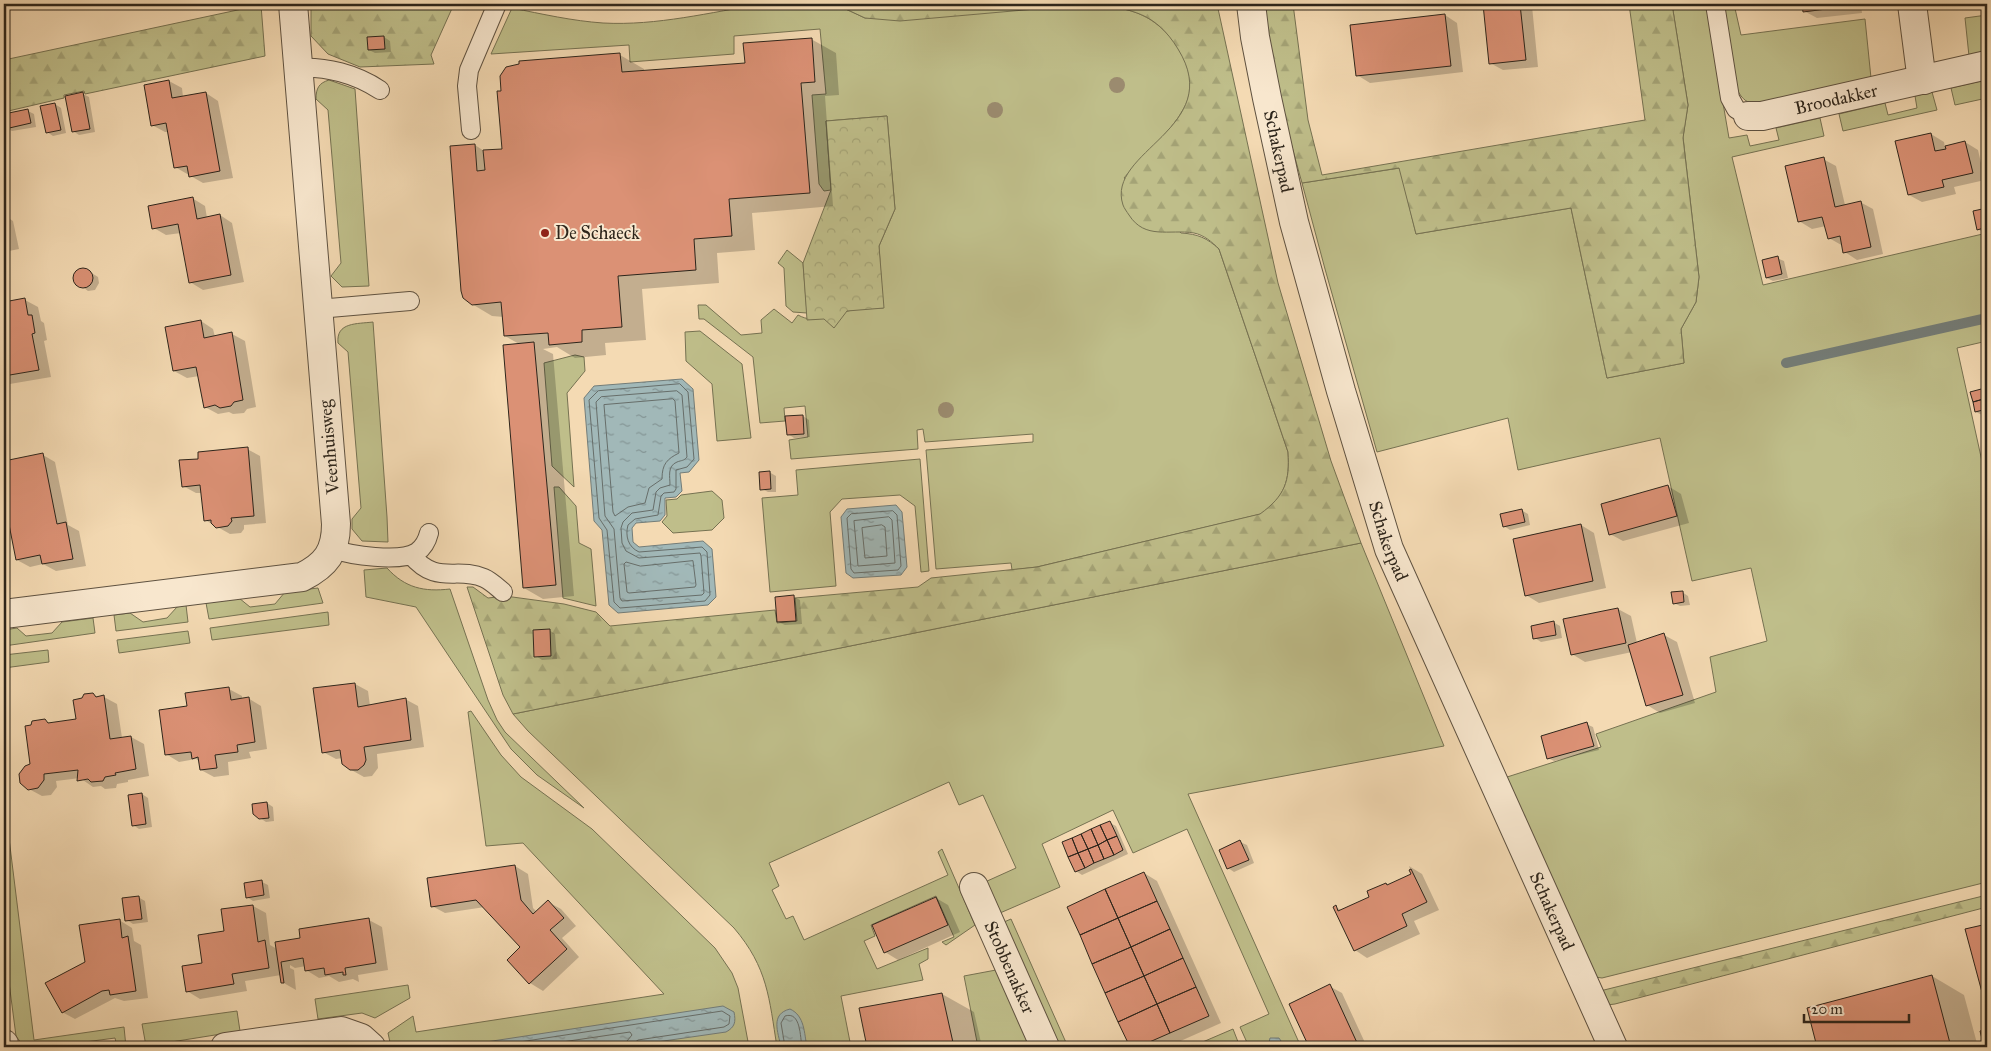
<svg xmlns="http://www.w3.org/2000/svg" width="1991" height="1051" font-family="'IM FELL Great Primer',serif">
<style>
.grass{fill:#bfbe8a;stroke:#767252}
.forest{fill:url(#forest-firs);stroke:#767252}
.park{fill:url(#park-crowns);stroke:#767252}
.water{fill:url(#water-ripples);stroke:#737d79}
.shadow{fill:#0003}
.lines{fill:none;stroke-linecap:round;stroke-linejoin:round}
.shore{stroke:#676e6a;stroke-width:1}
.stream{stroke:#737d79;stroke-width:10}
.building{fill:#db9175;stroke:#2d251b}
.service-casing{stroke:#5f5241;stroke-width:20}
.minor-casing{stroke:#5f5241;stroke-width:30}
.service{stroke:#f8e7ce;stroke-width:18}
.minor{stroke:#f8e7ce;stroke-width:28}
.tree{fill:#9b8b6f}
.poi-dot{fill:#8f2418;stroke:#f8e7ce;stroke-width:2}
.labels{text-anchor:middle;stroke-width:4;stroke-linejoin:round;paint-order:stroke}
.street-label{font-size:18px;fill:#2d251b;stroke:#f8e7ce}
.poi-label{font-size:18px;fill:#2d251b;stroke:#f8e7ce;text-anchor:start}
</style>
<defs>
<pattern id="forest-firs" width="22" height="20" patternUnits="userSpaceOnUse" patternTransform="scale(1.25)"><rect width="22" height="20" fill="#bfbe8a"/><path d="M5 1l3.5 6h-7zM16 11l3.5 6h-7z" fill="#a4a376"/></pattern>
<pattern id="park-crowns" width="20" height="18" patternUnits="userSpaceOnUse" patternTransform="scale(1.25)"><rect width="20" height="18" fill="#bfbe8a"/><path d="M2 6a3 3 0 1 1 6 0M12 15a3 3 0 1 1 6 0" fill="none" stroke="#a4a376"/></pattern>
<pattern id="water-ripples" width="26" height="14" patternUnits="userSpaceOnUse" patternTransform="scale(1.25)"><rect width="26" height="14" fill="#a1b8b8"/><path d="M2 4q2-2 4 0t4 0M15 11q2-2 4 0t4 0" fill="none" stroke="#849595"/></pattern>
</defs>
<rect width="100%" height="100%" fill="#f4dab3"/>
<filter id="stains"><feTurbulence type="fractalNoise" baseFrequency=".004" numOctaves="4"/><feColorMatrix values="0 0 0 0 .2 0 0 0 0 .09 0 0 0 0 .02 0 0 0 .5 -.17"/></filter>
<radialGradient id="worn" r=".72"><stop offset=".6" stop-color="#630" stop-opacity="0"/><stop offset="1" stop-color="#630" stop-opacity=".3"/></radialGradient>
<path class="grass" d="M763 4H835L865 18 1092 4C1110 6 1128 8 1144 16 1174 31 1203 75 1184 108 1171 133 1142 155 1124 178L1181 233C1198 234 1207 238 1219 249L1288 452C1290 481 1285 496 1261 514L1037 567 1012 570 1011 563 936 569 926 450 1033 442V434L925 442 923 429 917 430 918 449 791 459 789 440 808 437 805 406 784 408 785 421 760 423 753 357 704 319H699L698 305H706L741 335 762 333 761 320 774 309 792 323 798 315C816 325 830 314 848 311 859 308 872 309 883 308L879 246 895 209 887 116 826 121 831 190 824 191 819 184 812 95 826 94 820 29 734 36V54L630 62 629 45 491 54 512 8C542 14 573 21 603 23 657 26 711 12 763 4Z
M1672 4H1706L1729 138 1747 135 1750 146 1779 140 1776 128 1820 118 1824 136 1732 157 1763 285 1987 233V341L1957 348 1987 484V882L1602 978 1595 977 1504 778 1601 747 1596 734 1716 692 1710 657 1767 641 1751 568 1692 581 1660 438 1518 470 1508 418 1377 452 1325 269 1302 183 1400 168 1416 234 1571 208 1607 378 1684 363 1681 329 1696 302 1699 277 1683 137 1688 105Z
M1723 4H1734L1741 35 1865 19 1871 78 1759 104C1748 104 1742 100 1737 89Z
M1987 15V52L1969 56 1965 18Z
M329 80 355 89 369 286 342 287 331 276 341 263 328 110 316 99C316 88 319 83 329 80Z
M1981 81 1984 93 1987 92V98L1955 105 1951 88Z
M1932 92 1937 110 1843 131 1839 114 1885 103 1888 115 1917 108 1915 96Z
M787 250 803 263 807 313 793 312 786 306 784 268 778 263Z
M373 322 387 517 388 542 362 541 352 529V519L361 508 348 352 338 343C336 322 357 324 373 322Z
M700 331 742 364 751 438 717 441 712 384 686 361 685 332Z
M575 355 584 357 585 371 567 393 574 487 552 466 544 363Z
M920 459 929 571 921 572 915 506 900 495 842 499 830 512 836 586 770 592 762 498 798 495 796 470Z
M554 487H559L576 506 579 543 591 549 596 606 563 598Z
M712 491 722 500 724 518 712 530 673 533 662 522 667 516 666 500 677 499 681 495Z
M1361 543 1444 746 1188 794 1301 1047H1249L1240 1027 1269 1014 1187 829 1133 853 1113 810 1042 844 1060 887 1000 913 985 882 1016 868 983 795 959 805 949 782 769 863 779 886 772 890 786 919 793 916 804 940 948 875 938 852 942 849 975 925 946 945 942 942 954 937 936 896 871 925 875 936 864 941 877 969 928 948V959L919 964 923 980 841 996 851 1047H777C769 998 768 968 734 928L528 731 513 714Z
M387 568C405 588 424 592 450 589L488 700 497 720 505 732 584 808 537 775 511 749 416 607 366 597 364 570Z
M318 588 323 603 209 619 206 603 239 598 250 607 275 604 285 592Z
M186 605 188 622 116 631 114 615 130 613 143 622 167 618 177 607Z
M328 612 329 625 212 640 210 628Z
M93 618 95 633 4 646V630L17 628 26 636 52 633 62 622Z
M188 631 190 643 119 653 117 640Z
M48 650 49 662 4 668V655Z
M471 711 501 755 521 777 592 829 715 948 732 973 738 988 749 1047H391L388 1033 413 1016 416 1032 664 994 523 843 486 846 468 712Z
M4 798 34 1040 124 1027 126 1047H117L115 1038 85 1042 86 1047H24L16 1036 4 944Z
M1011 919 1068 1047H1060L1004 922Z
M996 970 1030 1047H978L964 976Z
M408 985 410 998 375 1018 362 1013 318 1019 315 999Z
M237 1011 240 1031 146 1046 142 1024Z
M1233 1029 1240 1047 1229 1046 1191 1047Z"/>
<path class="forest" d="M312 4H377L378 5 454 4 431 55 434 64 360 67 328 54 311 36V6Z
M835 4H1217L1278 283 1331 461 1361 543 513 714 503 695 467 587H473L488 598 505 596 564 604 596 612 610 626 775 610 777 623 797 621 795 598 918 587 931 578 1037 567 1260 514C1285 496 1290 481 1288 452L1219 249C1212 242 1204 235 1194 233 1169 229 1145 240 1129 215 1127 212 1124 208 1123 205 1105 151 1227 128 1178 49 1156 13 1132 9 1092 4L900 21 865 18Z
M1265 4H1293L1308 120 1322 175 1645 120 1629 4H1672L1688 105 1683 138 1699 277 1696 302 1681 329 1684 363 1607 378 1571 208 1416 234 1399 168 1302 183C1286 126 1269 62 1265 4Z
M261 5 265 56 85 94 84 91 64 95V98L4 112V60Z
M1987 895V907L1615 1004 1607 1005 1600 991Z"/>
<path class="park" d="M887 116 895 209 879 246 884 308 847 311 834 328 824 319 807 320 803 263 831 190 826 121Z"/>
<path class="water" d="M682 379 693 389 699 460 689 472 680 473 682 491 676 497 665 498V515L660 521 636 523 632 528 633 542 639 547 703 541 712 549 716 597 708 605 618 613 609 605 602 530 594 521 584 398 594 386Z
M896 505 902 512 907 567 901 575 853 578 846 573 841 517 847 509Z
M723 1006 734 1012C736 1022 735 1027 726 1032L622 1047H453Z
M790 1009C805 1016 804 1033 807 1047H781C778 1032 770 1014 790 1009Z
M1270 1038H1279L1285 1047H1268Z"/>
<path class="shadow" d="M1393 4H1420V7L1403 10Z
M1484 4H1527L1532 6 1538 67 1503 70 1490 63Z
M1746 4H1760L1761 6 1752 8Z
M1803 4H1861L1862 13 1817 18 1804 11Z
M1445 15 1457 23 1463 72 1370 83 1357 75Z
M384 37 390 41 391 52 375 53 369 50Z
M811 39 836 53 839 95 825 96 833 206 752 213 755 250 717 253 719 283 642 289 646 340 605 343 606 355 575 358 557 347 543 349 553 354 574 596 543 599 524 588 521 345 505 336 504 317 492 316 467 301 475 145 484 151 503 150 620 55 644 69V72L746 64Z
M169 81 182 88 183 97 206 93 218 101 233 178 203 183 175 167 169 132H165L152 125Z
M83 94 89 97 95 132 79 135 73 131Z
M55 104 61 108 66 133 53 136 47 132Z
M28 111 34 114 36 127 12 131 6 128 4 116Z
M1931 134 1944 142 1945 147 1965 142 1978 150 1985 180 1954 187 1956 194 1922 202 1909 195Z
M1823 159 1836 166 1845 205 1860 202 1873 209 1883 254 1857 260 1845 252 1843 246 1829 238 1826 226 1812 229 1799 221Z
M192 198 205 206 207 218 220 215 232 223 244 282 203 290 190 282 181 233 166 235 154 228Z
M1987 209V232L1984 233 1978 229 1974 212Z
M4 215 13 221 19 249 4 252Z
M1777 258 1784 261 1788 278 1773 281 1767 278Z
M85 269 98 277 99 283 95 290 88 291 76 282 75 276 79 270Z
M25 300 38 307 41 321 44 323 47 340 44 341 51 377 4 385V304Z
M201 321 213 329 215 337 232 334 245 341 256 407 247 409 244 413 233 414 229 412 218 414 205 407 199 376 187 378 174 371Z
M1985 390 1987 391V414L1982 415 1976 412Z
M803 416 809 420 810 437 794 438 788 434Z
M247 449 260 456 266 523 244 525V529L241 533 230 534 205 520 202 493H196L183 486 199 460Z
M43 455 55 462 68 525 79 531 86 566 56 571 43 564 30 567 17 560 4 493V462Z
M769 472 776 476V492H768L762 489Z
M1668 486 1681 494 1689 523 1623 541 1610 534Z
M1521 510 1528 514 1530 525 1510 530 1504 526Z
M1581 525 1594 533 1606 588 1539 603 1526 595Z
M1682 592 1688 596 1690 605 1680 606 1674 603Z
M794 597 800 600 802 624 785 625 778 622 776 598Z
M1618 609 1631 616 1637 643 1664 635 1677 642 1695 703 1660 713 1647 705 1632 652 1585 662 1572 654Z
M1553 622 1560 626 1562 638 1541 642 1535 638Z
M549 630 555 634 557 659 542 660 536 656Z
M355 684 368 691 370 706 405 699 418 706 424 747 377 754 378 768 372 776 364 777 346 767 343 758 336 759 323 752Z
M229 689 242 696V699L248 698 261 706 267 749 249 752 251 758 228 762 229 775 214 777 201 770 199 761 196 759 179 762 166 754 189 707Z
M93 694 98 698 104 697 117 704 122 738 131 737 144 744 149 776 128 780V782L117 784 116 788 105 789 101 786 93 787 80 778 56 781 57 787 51 795 42 796 29 789 32 765 45 721 51 724 77 720Z
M1586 724 1593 727 1599 750 1554 761 1548 758Z
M142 794 148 798 152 827 139 829 133 825Z
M267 803 273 807 274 821 266 822 260 818Z
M1110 823 1116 826 1128 854 1082 875 1076 871Z
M1240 842 1247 845 1254 863 1234 872 1228 868Z
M515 866 528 874 533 908 537 912 548 902 561 909 576 926 562 938 579 957 543 991 530 983 509 960 522 947 485 907 445 913 432 906Z
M1409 866 1422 874 1439 910 1414 921 1420 934 1367 958 1355 950 1336 907 1342 911 1370 897 1386 884 1389 886 1412 875Z
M1144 873 1157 881 1221 1023 1167 1047H1131L1068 907Z
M262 882 268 885 270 898 253 901 247 897Z
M138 897 145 901 148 922 133 924 127 920Z
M936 898 948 905 960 932 898 960 885 952Z
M253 906 266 913 270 945 277 949 302 939 369 920 382 927 388 970 358 975 359 982 353 979 339 982 329 976 319 978 306 970V966L295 968 290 965V968L294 970 296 990 282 982 281 975 245 981 247 991 200 999 187 991 226 932Z
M119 920 132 928 134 941 141 945 148 998 124 1001 115 998 75 1019 62 1012Z
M1987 925V1006L1967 930Z
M1932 976 1964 995 1978 1047H1819L1808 1009Z
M1329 986 1342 993 1367 1047H1310L1290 1004Z
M942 994 974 1012 982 1047H869L861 1009Z"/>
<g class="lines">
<path class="shore" d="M680 384 688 392 694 459 687 467 676 470V489L674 492 664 493 661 496 658 515 635 519 628 525C625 536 628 547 639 552L702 547 707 552 710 595 705 601 620 608 614 602 607 530 599 518 589 400 598 391Z
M677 391 682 395 687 457C684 461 682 460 677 462 667 466 670 477 670 485L660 488 656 492 653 510 632 513 623 522 621 528 622 543 626 551 639 558 700 553 701 556 704 593 702 595 622 601 620 598 614 529 605 516 596 402 601 397Z
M673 399 675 401 679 453C667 459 662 464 662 479L649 488 645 503 628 507 615 516 613 512 604 405Z
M893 511 897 515 901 566 898 570 854 573 851 569 847 518 851 514Z
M889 517 892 520 895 563 858 566 854 521Z
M882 525 885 527 887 556 865 558 862 528Z
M693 561 696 585 695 587 629 593 627 592 624 564 626 562 640 566Z
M487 1047 722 1011 730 1016 729 1024 724 1027 638 1040 634 1043 633 1047
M528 1047 630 1032 632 1035 627 1041 626 1047
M785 1047 781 1023 785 1016C801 1011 800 1037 802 1047"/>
<path class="stream" d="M1786 363 1987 318"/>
</g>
<path class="building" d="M1483 4H1520L1526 60 1489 64Z
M1802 4H1850V6L1803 12Z
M1445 14 1451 66 1356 76 1350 25Z
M384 36 385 49 368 50 367 37Z
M812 38 815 82 801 83 810 193 729 199 732 236 694 239 696 270 618 276 622 327 582 330V342L549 345 548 333 504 336 501 302 472 305 463 298 461 291 450 146 475 144 477 171 485 170 483 150 502 149 497 91H501L500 76 506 67 519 64V61L620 53 622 72 745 63 743 43Z
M169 80 172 98 206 92 220 171 189 177 187 166 174 168 166 123 151 126 144 85Z
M83 92 90 129 72 132 65 96Z
M55 103 61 130 46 133 40 106Z
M28 109 31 123 5 129 4 114Z
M1931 133 1935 151 1946 149 1945 146 1965 141 1973 173 1942 180 1944 187 1908 195 1895 141Z
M1824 157 1835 207 1861 201 1871 247 1843 253 1840 236 1828 239 1822 217 1798 222 1785 166Z
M193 197 197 219 220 214 231 275 189 283 178 224 152 229 148 206Z
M1987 208V227L1977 230 1973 211Z
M1778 256 1782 274 1766 278 1762 260Z
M73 278a10 10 0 1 1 20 0a10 10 0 1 1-20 0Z
M25 298 28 315H32L35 333 32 334 39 370 4 376V302Z
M201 320 204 338 232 332 243 400 234 402 231 406 220 408 215 405 204 408 196 367 173 371 165 327Z
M534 342 556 585 523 588 503 345Z
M1985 388 1987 398 1973 402 1970 392Z
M1987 398V409L1975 412 1973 402Z
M803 415 804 434 787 435 785 416Z
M248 447 254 516 231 518 232 521 228 526 216 528 211 523V520L204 521 200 485 182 487 179 460 198 459V452Z
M43 453 57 524 66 522 73 559 42 564 40 555 16 560 4 499V461Z
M770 471 771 489 760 490 759 472Z
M1668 485 1677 516 1609 535 1601 504Z
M1522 509 1525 522 1503 527 1500 514Z
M1581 524 1593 581 1525 596 1513 539Z
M1683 591 1684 602 1673 604 1671 592Z
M794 595 796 621 777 622 775 597Z
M1618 608 1626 643 1571 655 1563 619Z
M1554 621 1556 635 1533 639 1531 626Z
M550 629 551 656 534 657 533 630Z
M1664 633 1683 695 1646 706 1628 645Z
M355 683 358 707 406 698 411 740 364 747 366 760 364 765 358 770H350L342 764 340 750 322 753 313 688Z
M229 687 231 700 249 697 255 742 237 745 238 752 215 755 217 768 200 770 198 757 192 759 191 752 165 755 159 710 187 706 185 693Z
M93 693 96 697 104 695 110 739 131 736 136 769 115 773 116 775 105 777 103 781 91 782 88 779 77 781 78 770 44 774V780L38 788 28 790 20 783 19 774 25 766 30 764 25 726 31 725 32 721 45 719 48 723 76 719 73 700 82 698 84 694Z
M1587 722 1594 746 1547 759 1541 736Z
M142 793 146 824 132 826 128 795Z
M267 802 269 818 259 819 253 814 252 804Z
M1110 821 1117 836 1107 840 1100 825Z
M1100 825 1107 840 1098 845 1091 829Z
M1091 829 1098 845 1088 849 1081 834Z
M1081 834 1088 849 1078 853 1072 838Z
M1117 836 1123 850 1114 855 1107 840Z
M1072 838 1078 853 1068 857 1062 842Z
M1107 840 1114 855 1104 859 1098 845Z
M1240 840 1249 860 1227 869 1219 850Z
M1098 845 1104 859 1094 863 1088 849Z
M1088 849 1094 863 1085 868 1078 853Z
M1078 853 1085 868 1075 872 1068 857Z
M515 865 521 900 533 914 548 900 564 918 550 930 567 949 529 984 507 960 520 947 476 900 431 907 427 878Z
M1411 869 1427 902 1402 914 1407 926 1354 951 1333 907 1336 905 1338 911 1369 897 1367 891 1386 883 1387 885 1411 874 1409 870Z
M1144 872 1157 901 1118 918 1105 889Z
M262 880 264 895 246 898 244 883Z
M1105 889 1118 918 1080 935 1067 907Z
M139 896 142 919 125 921 122 898Z
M936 897 948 925 884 953 872 925Z
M1157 901 1170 929 1131 947 1118 918Z
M253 905 258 942 265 940 269 968 232 974 234 984 186 992 182 966 202 963 198 935 224 931 221 909Z
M369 918 376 963 345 968 346 975H343V972L325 975 324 968 305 971 303 958 281 962 284 983H281L275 942 300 938 299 929Z
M1118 918 1131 947 1092 964 1080 935Z
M120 919 122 938 128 936 136 991 110 995 109 990 102 991 62 1013 45 983 85 962 79 925Z
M1987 924V1011L1965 929Z
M1170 929 1183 958 1144 976 1131 947Z
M1131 947 1144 976 1105 993 1092 964Z
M1183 958 1196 987 1157 1004 1144 976Z
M1932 975 1951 1047H1817L1807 1008Z
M1144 976 1157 1004 1118 1022 1105 993Z
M1330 984 1359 1047H1309L1289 1004Z
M1196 987 1209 1016 1170 1033 1157 1004Z
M942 993 954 1047H867L859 1008Z
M1157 1004 1170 1033 1138 1047H1130L1118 1022Z
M1987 1029V1047H1984L1980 1031Z"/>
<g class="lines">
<g class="service-casing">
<path id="service" d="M1715 4 1730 98 1736 109 1748 116
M297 68C326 66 356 74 380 90
M471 130 467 86 469 70 497 4
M318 309 410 301
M332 549C350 555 400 563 417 552 424 547 427 541 429 533
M411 555C437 586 456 566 484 578 491 581 497 587 503 592"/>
</g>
<g class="minor-casing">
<g id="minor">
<path id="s1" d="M1251 4 1255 37 1267 98 1294 222 1341 391 1389 549 1613 1047"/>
<path d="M1912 4 1920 66 1924 80"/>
<path id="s2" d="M1748 116H1762L1987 65"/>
<path d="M4 614 302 577C326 565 336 552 336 524L293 4"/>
<path id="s3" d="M974 887 1045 1047"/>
<path d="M4 1044V1047"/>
<path d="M225 1047 341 1031 361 1038 371 1047"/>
</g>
</g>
<use href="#service" class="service"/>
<use href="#minor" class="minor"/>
</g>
<g class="tree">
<circle cx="1117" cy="85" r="8"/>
<circle cx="995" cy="110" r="8"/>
<circle cx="946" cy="410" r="8"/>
</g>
<circle class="poi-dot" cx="545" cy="233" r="5"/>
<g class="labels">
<g class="street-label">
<text dy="6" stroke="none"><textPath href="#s2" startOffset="90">Broodakker</textPath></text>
<text dy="6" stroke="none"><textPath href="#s1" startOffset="150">Schakerpad</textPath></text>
<text transform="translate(329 447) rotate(-95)" y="6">Veenhuisweg</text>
<text dy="6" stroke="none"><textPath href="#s1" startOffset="555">Schakerpad</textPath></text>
<text dy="6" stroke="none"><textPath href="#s1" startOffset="960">Schakerpad</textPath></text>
<text dy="6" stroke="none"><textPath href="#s3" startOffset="88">Stobbenakker</textPath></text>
</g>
<g class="poi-label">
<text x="555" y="239">De Schaeck</text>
</g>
</g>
<rect width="1991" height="1051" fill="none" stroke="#f4dab3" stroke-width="20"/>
<rect x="5" y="5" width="1981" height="1041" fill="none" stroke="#2d251b" stroke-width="2.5"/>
<rect x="10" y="10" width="1971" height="1031" fill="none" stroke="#2d251b"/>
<path d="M1804 1014v8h105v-8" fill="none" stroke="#2d251b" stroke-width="2.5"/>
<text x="1811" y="1014" font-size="15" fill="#2d251b" stroke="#f8e7ce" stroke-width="4" paint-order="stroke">20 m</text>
<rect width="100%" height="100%" filter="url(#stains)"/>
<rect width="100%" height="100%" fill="url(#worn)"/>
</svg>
